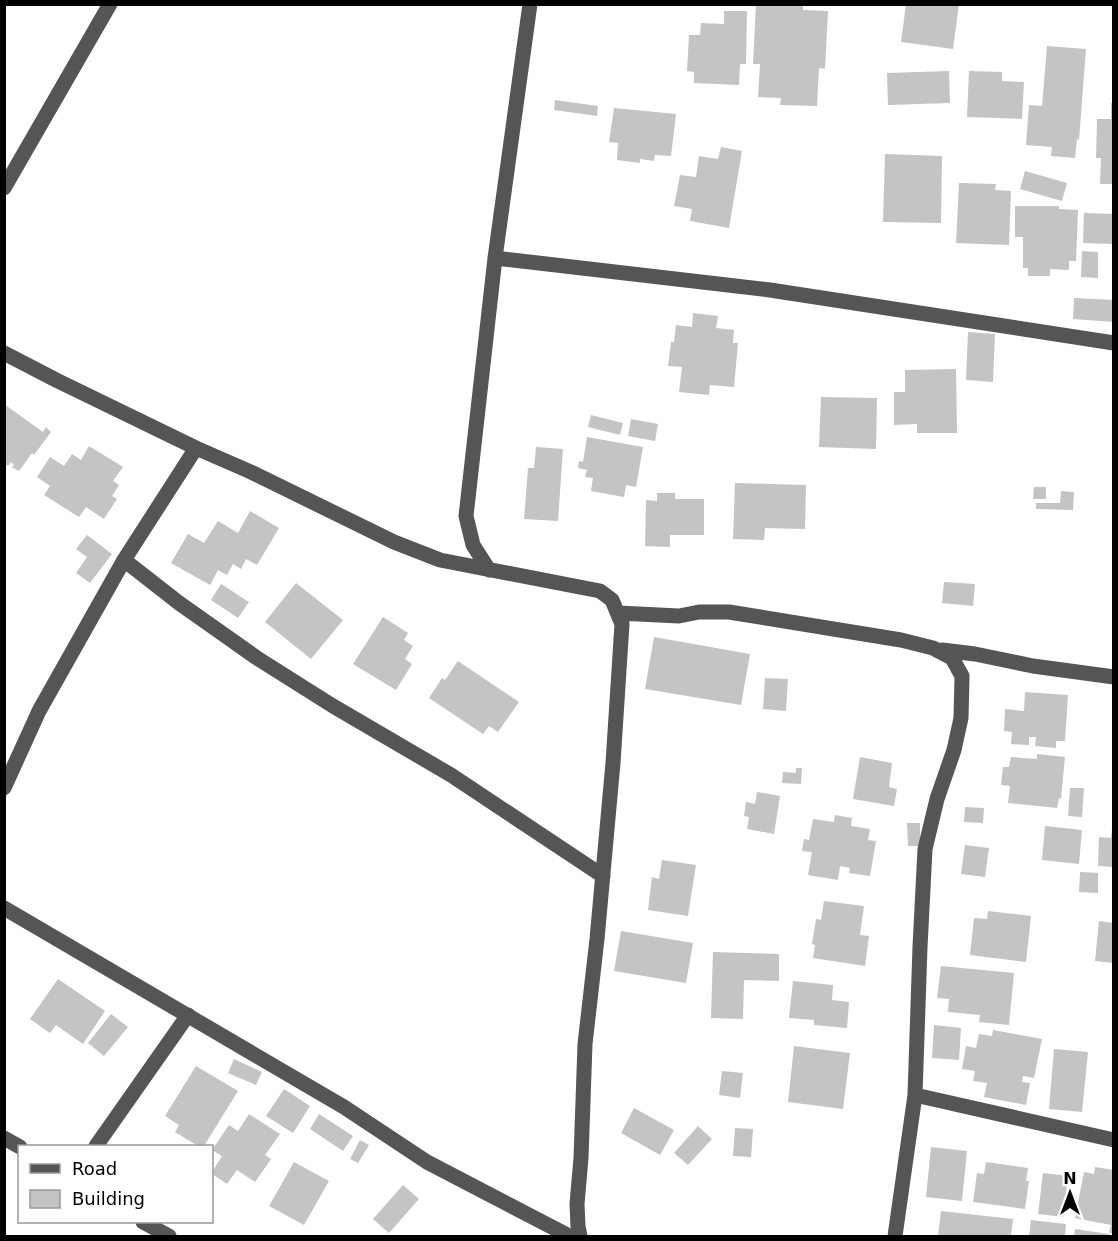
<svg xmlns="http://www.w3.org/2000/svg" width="1118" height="1241" font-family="'DejaVu Sans',sans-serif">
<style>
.building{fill:#c4c4c4}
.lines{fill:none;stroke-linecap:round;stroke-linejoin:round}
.minor{stroke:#555;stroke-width:15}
</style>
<rect width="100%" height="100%" fill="#fff"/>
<path class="building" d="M756 4 803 5V10L828 11 825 69 819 68 817 106 780 105 781 98 758 97 760 64H753Z
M906 4H959L953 49 901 42Z
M724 11H747L746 64H740L739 85 694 83V72L687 71 689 35H700L701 23 724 24Z
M1047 46 1086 49 1079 140 1077 139 1075 158 1051 156 1052 147 1026 145 1029 105 1042 106Z
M949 71 950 103 888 105 887 73Z
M969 71 1002 72V81L1024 82 1022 119 967 117Z
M555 100 598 106 597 116 554 110Z
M1111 103H1114V184H1100L1101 158H1096L1097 119H1111Z
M614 108 676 114 671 156 655 155 654 161 640 159V163L617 160 618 143 609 142Z
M721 147 742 151 729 228 690 221 692 209 674 206 680 175 696 177 699 156 718 159Z
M885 154 942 156 941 223 883 222Z
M1025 171 1067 183 1062 201 1020 189Z
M959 183 996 184 995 190 1011 191 1009 245 956 243Z
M1015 206H1059V209L1078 210 1076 261H1069V270L1050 269V276H1028V268H1023V237H1015Z
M1084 213 1114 214V244L1083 243Z
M1082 251 1098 252V278L1081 277Z
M1074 298 1114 300V322L1073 319Z
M693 313 718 316 716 328 734 330 733 343H738L734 387 710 385 709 395 679 392 682 367 668 366 671 342H674L676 325 692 327Z
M968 332 995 334 993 382 966 380Z
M956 369 957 433H917V424L894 425V392H905V370Z
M821 397 877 398 876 449 819 447Z
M4 404 43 432 46 427 51 432 34 455 32 453 19 471 12 467 14 465 11 462 8 466 4 463Z
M591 415 623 423 620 435 588 427Z
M631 419 658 424 655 441 628 436Z
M587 437 643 447 636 487 626 485 624 497 591 491 593 478 585 477 587 470 578 468 579 461 583 462Z
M89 446 123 467 113 481 119 485 112 496 117 499 104 519 86 507 79 517 44 495 50 486 37 477 50 457 64 466 72 454 81 460Z
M536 447 563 449 558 521 524 519 528 468H534Z
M735 483 806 485 805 529 765 528 764 540 733 539Z
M1034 487H1046V499H1033Z
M1061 491 1074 492 1073 510 1036 509V503H1060Z
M657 493H675V499H704V535H670V547L645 546 646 500 657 501Z
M250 511 279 528 257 565 246 559 241 569 233 564 227 575 218 570 210 585 171 563 188 534 204 543 218 521 238 533Z
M87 535 112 554 90 583 76 573 87 557 76 549Z
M944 582 975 584 973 606 942 603Z
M296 583 343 620 311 659 265 622Z
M221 584 249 602 238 618 211 600Z
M383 617 408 633 404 640 413 646 405 659 412 664 396 690 353 664Z
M654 637 750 654 741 705 645 689Z
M458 661 519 702 498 732 489 726 483 734 429 698 442 678 445 680Z
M765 678 788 679 786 711 763 709Z
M1025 692 1068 695 1065 741H1056V748L1035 746 1036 737H1029V745L1011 744 1012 732 1004 731 1005 709 1024 711Z
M1037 754 1065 757 1061 799 1059 798 1057 808 1008 803 1010 786 1001 785 1003 767H1009L1011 757 1037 759Z
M860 757 892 763 889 787 897 789 894 806 853 799Z
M796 768H802L801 784 782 783 783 772 796 773Z
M1070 788H1084L1082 817 1068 816Z
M757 792 780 796 774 834 747 829 749 817 744 816 746 802 755 804Z
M965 807 984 808 983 823 964 822Z
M835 815 852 818 851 826 870 829 868 840 876 841 870 876 849 873 850 868 840 866 838 880 808 875 812 852 802 851 804 839 809 840 813 819 834 822Z
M907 823H920V846H908Z
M1045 826 1082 830 1079 864 1042 860Z
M1112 829H1114V867L1098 866 1099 837 1111 838Z
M965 845 989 848 985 877 961 874Z
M662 860 696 865 688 916 648 910 652 877 659 879Z
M1080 872 1098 873V893L1079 892Z
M824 901 864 906 860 935 869 936 865 966 813 958 815 945 812 944 816 919 821 920Z
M988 911 1031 916 1026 962 970 955 974 918 987 919Z
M1099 921 1114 923V963L1095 961Z
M621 931 693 943 686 983 614 971Z
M713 952 779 954V981L744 980 743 1019 711 1018Z
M941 966 1014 973 1009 1025 979 1022 980 1015 948 1012 949 999 937 998Z
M58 979 105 1011 83 1044 56 1025 50 1033 30 1019Z
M793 981 833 985 832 1000 849 1002 847 1028 814 1025V1020L789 1018Z
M111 1014 128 1027 104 1056 88 1043Z
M934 1025 961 1028 959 1060 932 1058Z
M993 1030 1042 1039 1034 1078 1023 1076 1022 1082 1030 1083 1026 1105 984 1097 987 1083 973 1081 975 1071 962 1069 966 1046 976 1048 979 1034 992 1036Z
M794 1046 850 1053 843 1109 788 1102Z
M1054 1049 1088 1052 1082 1112 1049 1109Z
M234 1059 262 1072 256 1085 228 1073Z
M196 1066 238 1091 204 1146H198L175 1132 179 1125 165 1116Z
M722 1071 743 1073 740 1098 719 1095Z
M284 1089 310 1106 293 1133 266 1116Z
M634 1108 674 1130 660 1155 621 1133Z
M249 1114 280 1134 265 1155 271 1159 255 1182 237 1170 227 1184 212 1174V1172L222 1156 212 1150 229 1125 238 1131Z
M319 1114 353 1136 343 1151 310 1129Z
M698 1126 712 1139 688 1165 674 1153Z
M735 1128 753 1129 751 1157 733 1156Z
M360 1140 369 1145 358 1163 350 1159Z
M931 1147 967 1151 962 1201 926 1197Z
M294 1162 329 1181 304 1225 269 1206Z
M986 1162 1028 1168 1026 1181H1029L1025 1209 973 1202 977 1173 984 1174Z
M1095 1167 1114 1170V1234L1109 1233 1111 1225 1075 1218 1084 1172 1094 1174Z
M1043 1173 1068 1176 1063 1217 1038 1214Z
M403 1185 419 1199 389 1233 373 1219Z
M941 1211 1013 1219 1011 1236H938Z
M1031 1220 1066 1224 1065 1236H1029Z
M1075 1229 1109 1234V1236H1074Z"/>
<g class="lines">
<path class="minor" d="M4 188 110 4
M495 258 770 290 1114 343
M4 353 56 380 196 448 251 472 394 542 440 560 600 591 612 600 622 624 613 763 597 939 585 1044 581 1158 577 1204 578 1226 580 1236
M124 560 179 603 257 658 333 706 451 775 603 876
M489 570 473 545 466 516 495 258 530 4
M618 613 679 616 699 612H729L901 640 933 648 952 658 962 676 961 718 954 750 937 799 925 849 920 947 915 1095 895 1236
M942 650 975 654 1033 666 1114 677
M4 788 39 711 124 560 196 448
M4 908 344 1107 427 1162 569 1236
M915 1095 1114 1140
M4 1138 20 1147
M96 1146 188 1015
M143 1222 169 1236"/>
</g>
<rect width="1118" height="1241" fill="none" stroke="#000000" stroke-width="12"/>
<rect x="18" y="1145" width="195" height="78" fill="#ffffff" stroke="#999999" stroke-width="1.5"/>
<rect x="30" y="1164" width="30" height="9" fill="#555555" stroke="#999999" stroke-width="1.5"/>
<text x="72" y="1175" font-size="18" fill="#000000">Road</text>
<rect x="30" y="1190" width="30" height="18" fill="#c4c4c4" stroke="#999999" stroke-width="1.5"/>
<text x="72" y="1205" font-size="18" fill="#000000">Building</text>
<g transform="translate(1070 1193)" stroke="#ffffff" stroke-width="4.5" paint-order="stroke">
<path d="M0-4.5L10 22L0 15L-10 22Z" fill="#000000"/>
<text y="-9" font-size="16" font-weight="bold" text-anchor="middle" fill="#000000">N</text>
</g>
</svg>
